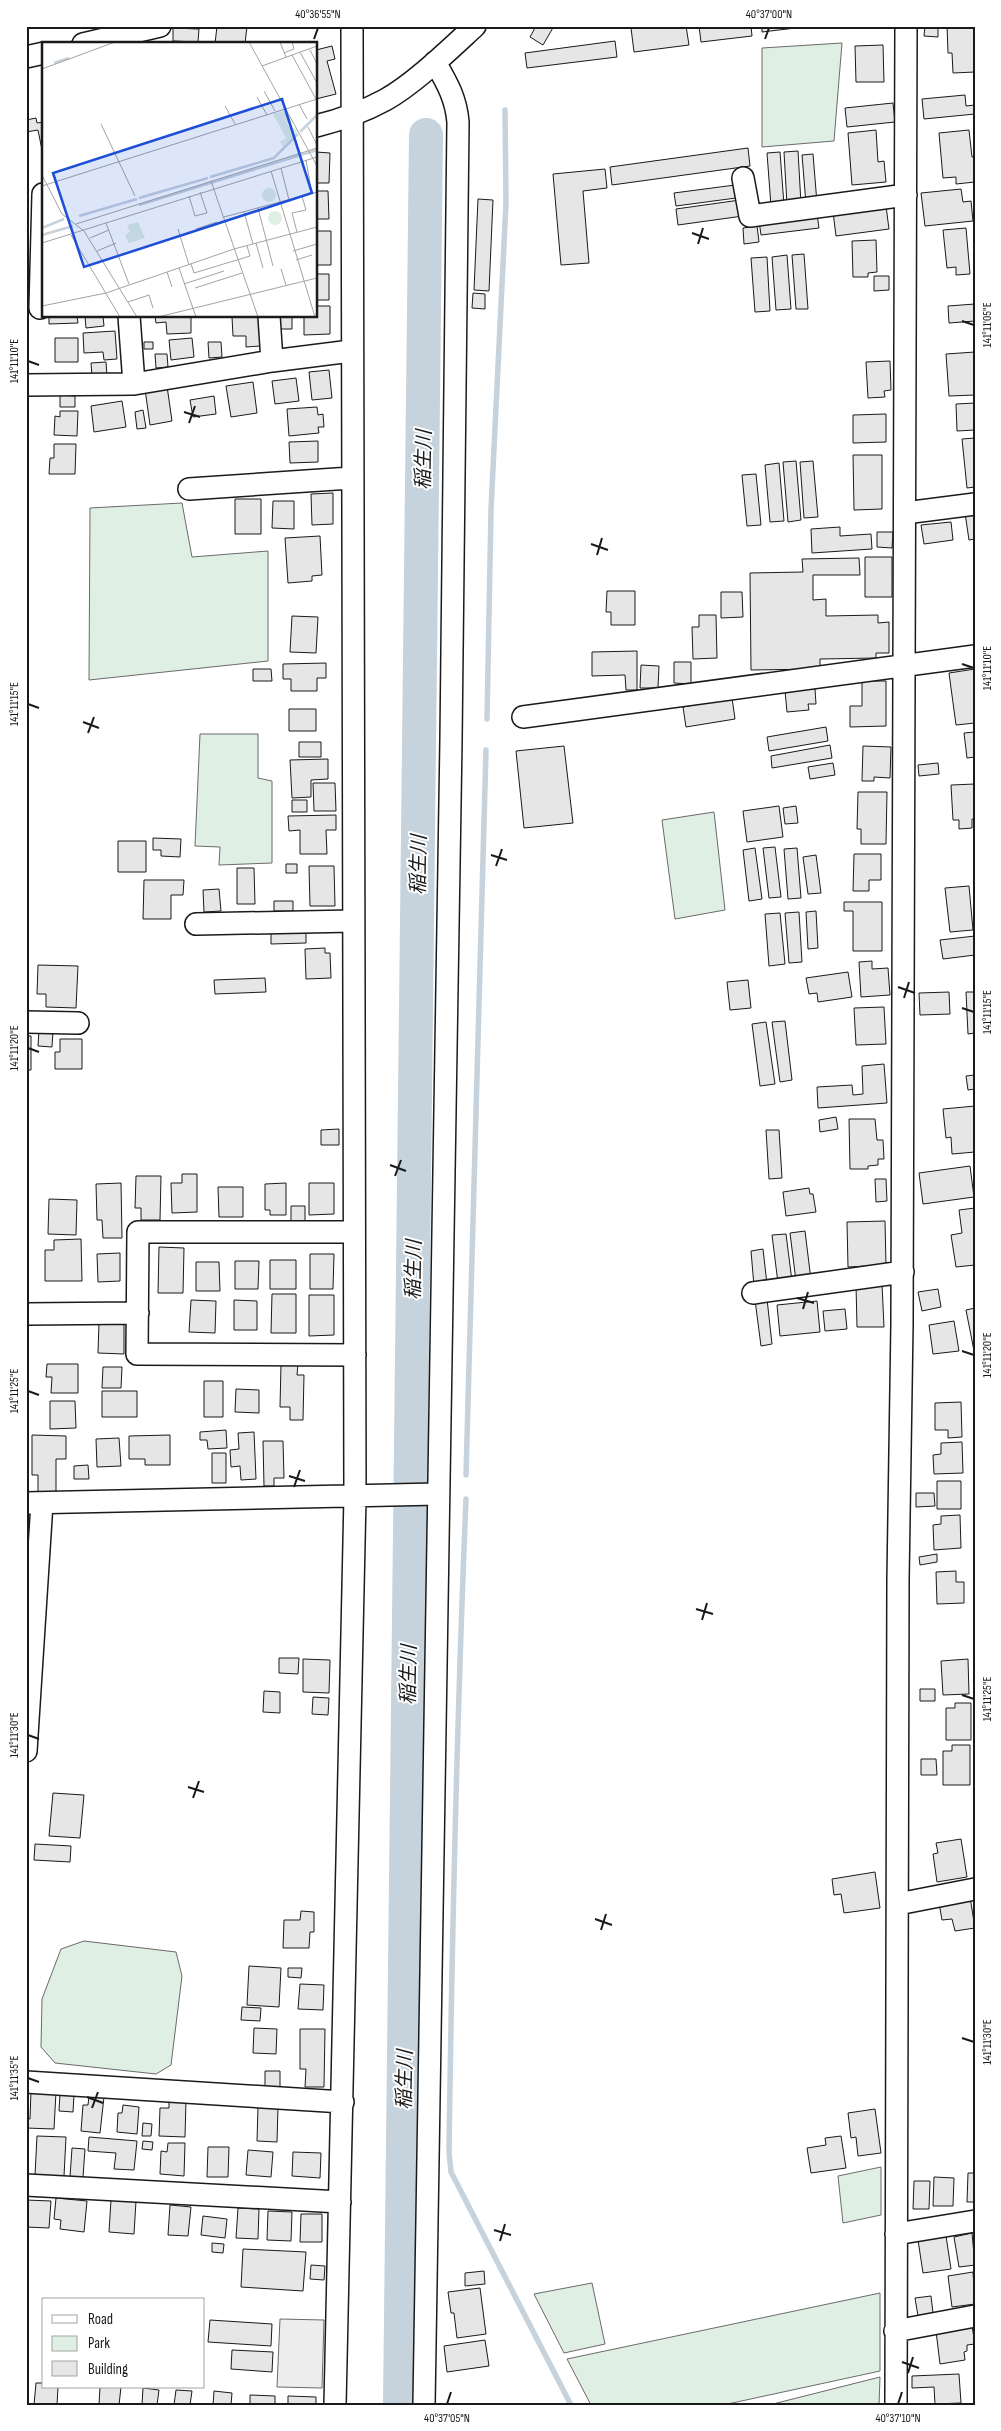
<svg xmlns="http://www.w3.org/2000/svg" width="1001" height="2431" font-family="'Sofia Sans Condensed','Noto Sans JP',sans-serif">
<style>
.green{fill:#e0efe3;stroke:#6a6a6a}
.parking{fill:#ededed;stroke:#6a6a6a}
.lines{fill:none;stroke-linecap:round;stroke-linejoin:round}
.stream{stroke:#c6d2dc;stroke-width:5.5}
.river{stroke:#c6d2dc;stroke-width:34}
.building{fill:#e6e6e6;stroke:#1a1a1a}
.minor-casing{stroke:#1a1a1a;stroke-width:24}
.minor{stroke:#fff;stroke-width:21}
.ticks{fill:none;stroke:#1a1a1a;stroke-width:2}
.labels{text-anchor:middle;stroke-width:4;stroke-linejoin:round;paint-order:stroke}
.water-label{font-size:20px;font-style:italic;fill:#1a1a1a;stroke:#fff}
.inset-river{fill:none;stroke:#c6d2dc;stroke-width:2.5}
.inset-road{fill:none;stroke:#a3a3a3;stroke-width:1}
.view{fill:#1d4ed8;fill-opacity:0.15;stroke:#1d4ed8;stroke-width:2.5}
.inset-edge{fill:none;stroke:#1a1a1a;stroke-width:2.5}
.neatline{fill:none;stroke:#1a1a1a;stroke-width:2}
.ticks-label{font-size:12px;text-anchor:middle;fill:#1a1a1a}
</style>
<rect width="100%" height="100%" fill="#fff"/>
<path class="green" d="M842 43 834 141 762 147V48Z
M182 503 192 557 268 551V661L89 680 90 508Z
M200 734H258V778L272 781V863L219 865 220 847 195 846Z
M714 812 725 910 675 919 662 820Z
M84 1941 176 1952 182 1976 171 2065 156 2074 55 2063 41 2047 42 1999 61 1949Z
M881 2167V2215L843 2223 838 2176Z
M592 2283 605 2344 564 2353 534 2294Z
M880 2293V2371L723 2405H591L567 2359Z
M880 2377 879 2405H769Z"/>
<path class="parking" d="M280 2319 324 2320 322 2388 277 2387Z"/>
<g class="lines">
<path class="stream" d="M487 719 491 510 506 203 505 110
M466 1475 486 750
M466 1499C457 1717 452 1934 449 2152L451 2172 571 2405"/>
<path class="river" d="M400 2405 426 135"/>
</g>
<path class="building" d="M217 26H247L245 44H215Z
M536 26H554L543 45 530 37Z
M643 26H686L689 45 634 52 631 28Z
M699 26H751L752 36 701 42Z
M762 26H804V27L762 32Z
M925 26H938V37L924 36Z
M947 26H975V72L953 73 952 53H948Z
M173 28 199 29 198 42 173 41Z
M615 41 617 57 527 68 525 53Z
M883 45 884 82H856L855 46Z
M332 46 335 59 327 61 336 94 316 99V50Z
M965 95 966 106 975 105V114L924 119 922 99Z
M893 103 895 122 847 127 845 108Z
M36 118 37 123 44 122 43 155 38 130 26 132V120Z
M876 130 878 162 884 161 886 182 852 185 848 133Z
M969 130 972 157H975V182L956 184V177L943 178 939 133Z
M748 148 750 166 612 185 610 167Z
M798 151 801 204 787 205 784 152Z
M316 152 330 153 329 183H316Z
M780 152 784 205 771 206 767 153Z
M813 154 817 203 806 204 802 155Z
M605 169 607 188 583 191 589 263 561 265 553 174Z
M735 185 736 198 676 206 674 193Z
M961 189 963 202 971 201 973 221 925 226 921 193Z
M316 191H328L329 219H316Z
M478 199 493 200 489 291 474 290Z
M740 200 743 216 678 225 676 209Z
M886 206 889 229 836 236 833 212Z
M817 214 819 228 761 235 759 221Z
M757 226 759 242 744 244 743 228Z
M966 228 970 274 956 275V267L947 268 943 230Z
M316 231H331V265H316Z
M876 240 877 272 868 273V277H853L852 241Z
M804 254 808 309H796L792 255Z
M787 255 791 309 776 310 772 257Z
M767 257 770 311 755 312 751 258Z
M316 274H329V300H316Z
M874 276H889V290L874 291Z
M473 293 485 294V309L472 308Z
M975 304V321L949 323 948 306Z
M316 306H330V334L304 335V316H316Z
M49 316H77L78 323 49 324Z
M85 316H103L104 326 86 328Z
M155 316H191V333L167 334 166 322 156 323Z
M259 316 260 346 246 347V336H233L232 317Z
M278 316H292V329H278Z
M115 331 117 359 104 360 103 352 84 353 83 333Z
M55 338H78V362H55Z
M192 338 194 357 171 360 169 340Z
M144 342H153V349H144Z
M208 342H221L222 357 209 358Z
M975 352V395L949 396 946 354Z
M155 354H167L168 367 156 368Z
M890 361 891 390 884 391 885 397 868 398 866 362Z
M106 362 107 376H92L91 363Z
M329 370 332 398 312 400 309 372Z
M296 378 299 401 275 404 272 381Z
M253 382 257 413 231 417 226 386Z
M167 386 172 421 150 425 145 389Z
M60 395 75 396V407H60Z
M214 396 216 414 193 417 190 400Z
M122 401 126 427 94 432 91 406Z
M975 403V430L957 431 956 404Z
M317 407 318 415 323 414 324 427H318L319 433 289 436 287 409Z
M143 410 146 428 137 429 135 412Z
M60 411H78L77 436 54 435 55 416 60 417Z
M886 414V442L853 443V415Z
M975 438V487L967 488 962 439Z
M318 441V462L290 463 289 442Z
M54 444H76L75 474H49L50 458H54Z
M853 455H882V509L854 510Z
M796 461 801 520 788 522 783 462Z
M813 461 818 517 804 518 800 462Z
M779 463 784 521 770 522 765 465Z
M756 474 761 525 747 526 742 475Z
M333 493V524L312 525 311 494Z
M235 499H261V534H235Z
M273 501H294V529L272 528Z
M975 511V539L969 540 965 513Z
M951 522 953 540 924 544 921 525Z
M840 527V536L871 534 872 549 812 553 811 529Z
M877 532H893L892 548 877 547Z
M320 536 322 575 312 576V581L288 583 285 538Z
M865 557H892V597H865Z
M859 558 860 575H813V600L826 599V616L878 615V623L889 622V653H876V658L820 659V669L751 670 750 573 803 572 802 559Z
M607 591H635V625H611V612H606Z
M721 592H742L743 617 721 618Z
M699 615H716L717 658 693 659 692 627H699Z
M292 616 318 617 316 653 290 652Z
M637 651V690H626L625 675 592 676V652Z
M674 662H691V684L674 683Z
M326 663V678H317V691H291V679H283V664Z
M641 665 659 666 658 688H640Z
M253 669H271L272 681H253Z
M975 669V723L956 725 949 673Z
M862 681H886V726L850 727V706H862Z
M815 689 816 704H808L809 710 787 712 785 691Z
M732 698 735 719 686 727 683 707Z
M289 709H316V731H289Z
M826 727 828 741 769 751 767 737Z
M975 732V757L967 758 964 733Z
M299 742H321V757H299Z
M830 745 832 758 772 768 771 756Z
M564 746 573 823 524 828 516 751Z
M863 746 891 747 890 778 874 777V781H862Z
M328 759V779L311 780V797L292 798 290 760Z
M833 763 835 775 810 779 808 767Z
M938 763 939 774 919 776 918 765Z
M313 783H335L336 811H314Z
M975 784V819H972V828L959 829V820H953L951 785Z
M858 792H887L886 844H861V829H857Z
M292 800H307V812H292Z
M779 806 783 837 747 842 743 811Z
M796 806 798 823 785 824 783 808Z
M336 815V830H326L327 854H300V830L289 831 288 816Z
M153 838 181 839 180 857 161 856V850H153Z
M118 841H146V872H118Z
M775 847 781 897 769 898 763 848Z
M755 848 762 899 749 901 743 850Z
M797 848 801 898 788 899 784 849Z
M854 854H881V880H869V891H853Z
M816 855 821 893 808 894 803 857Z
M286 864H297V873H286Z
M309 866H334L335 906H310Z
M237 868H254L255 904H237Z
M144 880H184L183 895H171V919H143Z
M969 886 973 930 950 932 945 888Z
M219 889 221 911 204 912 203 890Z
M274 901H293V911H274Z
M844 902H882V951H853V911H844Z
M816 911 818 948 808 949 806 912Z
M799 912 802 962 789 963 785 913Z
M780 913 785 964 769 966 765 914Z
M306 932V943L271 944V933Z
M975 936V955L943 959 940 940Z
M325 948V953H330L331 978 306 979 305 949Z
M872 961V969L888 968 890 995 861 997 859 962Z
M38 965 78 966 76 1008 46 1007V994H37Z
M848 972 852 997 818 1002 817 993 809 994 806 978Z
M265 978 266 992 215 994 214 980Z
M748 980 751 1008 730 1010 727 982Z
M949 992 950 1014 920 1015 919 993Z
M966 992H975V1033L968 1034Z
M884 1007 886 1044 856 1045 854 1008Z
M785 1021 792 1080 780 1082 772 1022Z
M766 1022 775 1084 760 1086 752 1024Z
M39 1030 53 1031 52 1047 38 1046Z
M26 1036H31V1070H26Z
M60 1039H82V1069H55V1052H60Z
M884 1064 887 1103 818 1108 817 1087 852 1085 853 1095 863 1094 862 1066Z
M975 1075V1089L968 1090 966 1076Z
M975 1106V1152L952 1154 951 1137 946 1138 943 1109Z
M836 1117 838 1129 820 1132 819 1120Z
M849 1119H875L877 1140H883L884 1159H878V1165L868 1166V1169H850Z
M339 1129V1145H321V1130Z
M766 1130H779L782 1178 769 1179Z
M970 1166 974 1197 923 1204 919 1173Z
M182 1174H197V1212L172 1213 171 1183H182Z
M136 1176H161L160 1220H141V1208H135Z
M875 1179H886L887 1201 876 1202Z
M121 1183 122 1238H103L102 1220H97L96 1184Z
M286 1183V1215H270V1210H265V1184Z
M309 1183H334V1214L309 1215Z
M218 1187H243V1217H219Z
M809 1188 810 1194H813L816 1212 786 1216 783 1192Z
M49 1199 77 1200 76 1235 48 1234Z
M291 1206H305V1221H291Z
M975 1208V1265L956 1267 951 1235 962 1233 959 1210Z
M885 1221 886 1265 848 1267 847 1222Z
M805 1231 811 1280 796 1281 790 1233Z
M786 1234 792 1281 778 1283 772 1235Z
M81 1239 82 1281H45V1250H54V1240Z
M159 1247 184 1248 183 1293H158Z
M763 1249 767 1284 754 1286 751 1251Z
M120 1253V1281L98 1282 97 1254Z
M310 1254H334L333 1289H310Z
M270 1260H296V1289H270Z
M235 1261H259L258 1289H235Z
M196 1262H219L220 1291H196Z
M882 1284 884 1327H857L856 1285Z
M938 1289 941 1307 922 1311 918 1292Z
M272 1294H296V1333H271Z
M309 1295H334V1335L309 1336Z
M767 1299 772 1344 761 1346 755 1300Z
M191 1300 216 1301 215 1333 189 1332Z
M234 1300 257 1301V1330H234Z
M817 1301 820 1332 780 1336 777 1305Z
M975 1308V1356L966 1310Z
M845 1309 847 1329 825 1331 823 1311Z
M954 1321 959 1351 933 1354 929 1325Z
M99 1322H124V1354L98 1353Z
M47 1364H78V1393H51L52 1377H46Z
M281 1364H298L297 1375H304L303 1420H290V1407H280Z
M103 1367H122L121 1388H102Z
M204 1381H223V1417H204Z
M236 1389 259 1390V1413L235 1412Z
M102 1391H137V1417H102Z
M50 1401H75L76 1428 50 1429Z
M961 1402 962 1437 948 1438V1430H935V1403Z
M226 1430 227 1448 208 1449 207 1440H200V1432Z
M254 1432 256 1479 241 1480 240 1466 231 1467 230 1450 239 1449 238 1433Z
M32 1435 66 1436V1459H56V1493H38V1475H32Z
M170 1435V1465H145V1459H129V1436Z
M119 1438 121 1466 97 1467 96 1439Z
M263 1441H283L284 1478H274V1486H264Z
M962 1442 963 1473 934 1474 933 1455 941 1454V1443Z
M212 1453H226V1483H212Z
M88 1465 89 1479H74V1466Z
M937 1481H961V1509H937Z
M916 1493H934L935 1506 916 1507Z
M960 1515 961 1548 934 1550 933 1525 941 1524V1516Z
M937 1554V1562L920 1565 919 1557Z
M956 1571V1582H964V1603L937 1604 936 1572Z
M279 1658H299L298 1674 279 1673Z
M303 1659 330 1660 329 1693 303 1692Z
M968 1659 969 1694 943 1695 941 1661Z
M920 1689H935V1701H920Z
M264 1691 280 1692V1713L263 1712Z
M313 1697 329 1698 328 1715 312 1714Z
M955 1703H971V1740H946V1708H955Z
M952 1745H970V1785H943V1751H952Z
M921 1759H936L937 1775H921Z
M53 1793 84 1795 80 1838 49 1836Z
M961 1839 967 1877 937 1882 933 1854 938 1853 936 1843Z
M35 1844 71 1846 70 1862 34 1860Z
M875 1872 880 1908 844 1913 841 1894 834 1895 832 1879Z
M970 1897 975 1928 955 1931 952 1919 942 1920 939 1903Z
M301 1911 314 1912V1932H310L309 1948H283L284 1920H300Z
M249 1966 281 1968 279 2007 247 2005Z
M288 1968H302L301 1978 288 1977Z
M300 1984 324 1985 323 2010 298 2009Z
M242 2007 261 2008 260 2021 241 2020Z
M254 2028 277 2029 276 2054 253 2053Z
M300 2029H325L324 2087H305L306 2069H300Z
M265 2071H280V2087H265Z
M31 2091 56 2092 54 2129 26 2128V2118L30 2119Z
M60 2094 74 2095 73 2112 59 2111Z
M89 2096 104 2097 100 2133 81 2131 83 2105H88Z
M169 2099 186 2100 185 2137 159 2136 160 2108H169Z
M123 2105 139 2107 137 2134 117 2132 118 2113H122Z
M258 2107H278L277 2142 257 2141Z
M875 2109 881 2153 858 2156 856 2137 851 2138 848 2113Z
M143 2123 152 2124 151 2136H142Z
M37 2136 66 2137 64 2176 35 2175Z
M841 2136 846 2168 811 2173 807 2148 826 2145 825 2138Z
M89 2137 137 2141 134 2170 114 2169 116 2153 88 2151Z
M143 2141 153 2142 152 2150 142 2149Z
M168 2143H185L184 2176 160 2174 161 2151 167 2152Z
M208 2147H229L228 2177H207Z
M72 2148 85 2149 83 2177H70Z
M248 2150 273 2152 271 2177 246 2175Z
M293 2152 321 2153 320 2178 292 2176Z
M968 2173H975V2202H967Z
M934 2177 954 2178 953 2206H933Z
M914 2181H930L929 2209H913Z
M56 2198 87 2201 84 2232 60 2229 61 2220 54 2219Z
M26 2200 51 2201 49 2228 26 2227Z
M111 2200 136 2201 134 2234 109 2232Z
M170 2205 191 2207 188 2236 168 2235Z
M238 2208 259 2209 258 2239 236 2238Z
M268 2211 292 2212 291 2241 267 2240Z
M301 2214H322V2242H300Z
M203 2216 227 2219 225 2238 201 2235Z
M972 2233 975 2265 959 2267 954 2237Z
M946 2236 951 2269 923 2273 918 2240Z
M212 2243 224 2244 223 2253 212 2252Z
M243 2249 306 2252 303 2291 241 2287Z
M311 2265 325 2266 324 2280 310 2279Z
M484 2271 485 2284 465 2286V2273Z
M973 2272 975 2304 952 2307 948 2276Z
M480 2288 486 2334 457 2338 454 2313H451L448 2292Z
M931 2296 933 2313 918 2316 915 2298Z
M210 2320 272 2324 271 2346 208 2342Z
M972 2326 975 2344 967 2345V2351L964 2352 965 2360 940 2364 936 2331Z
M485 2340 489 2366 447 2372 444 2346Z
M232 2350 273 2352 272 2372 231 2369Z
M959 2374 961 2403 935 2404 934 2387 912 2388V2376Z
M36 2383H44V2387H58L57 2405H34Z
M100 2387H121L119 2405H99Z
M143 2388 159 2390 157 2405H142Z
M176 2390 192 2391 190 2405H174Z
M214 2391 232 2393 231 2405H213Z
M250 2395 275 2396V2405H250Z
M288 2396 316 2397V2405H288Z"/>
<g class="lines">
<g class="minor-casing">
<path id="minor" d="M83 44 160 26
M26 57 44 53
M316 126C340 120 363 112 385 100 414 84 450 49 475 26
M743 178 750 216 906 195
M40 308 43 194
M129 316 134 384
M269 316 272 361
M26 385 134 384 272 361 351 351
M189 489 351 478
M905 513 975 504
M523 717 975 656
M196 924 353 921
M26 1022 78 1023
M353 1232H138L137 1354 355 1355
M753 1293 903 1272
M26 1314 138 1313
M26 1503 437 1494
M26 1751 42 1503
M898 1904 975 1889
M26 2082 343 2102
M26 2185 340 2202
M896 2234 975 2221
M895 2331 975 2316
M335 2405 355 1497 352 26
M424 2405 451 740 458 122C456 98 447 83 435 62
M896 2405 898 1580 902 1324 906 26"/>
</g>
<use href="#minor" class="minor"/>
</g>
<path class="ticks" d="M314 39 318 28M765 39 769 28M692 233 709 239M698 244 703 228M962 321 974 325M28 361 39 365M184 412 200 417M189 423 195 406M591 544 608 550M597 555 602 538M962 664 974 668M28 704 39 708M83 722 99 728M88 733 94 717M491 855 507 860M496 866 502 849M898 987 915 993M904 998 909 982M962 1008 974 1012M28 1048 39 1052M390 1165 406 1171M395 1176 401 1160M797 1298 814 1303M803 1309 808 1292M962 1351 974 1355M28 1391 39 1395M289 1476 305 1481M294 1487 300 1470M696 1609 713 1614M702 1620 707 1603M962 1695 974 1699M28 1735 39 1739M188 1787 204 1792M193 1798 199 1781M595 1919 612 1925M601 1930 606 1914M962 2038 974 2042M28 2078 39 2082M87 2097 103 2103M92 2108 98 2092M494 2230 511 2235M500 2241 505 2224M902 2362 919 2368M908 2373 913 2357M447 2404 451 2392M898 2404 902 2392"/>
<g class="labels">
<g class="water-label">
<text transform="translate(423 460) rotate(-89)" y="7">稲生川</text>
<text transform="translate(418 865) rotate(-89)" y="7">稲生川</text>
<text transform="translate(413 1270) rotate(-89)" y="7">稲生川</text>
<text transform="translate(408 1675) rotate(-89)" y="7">稲生川</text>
<text transform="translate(404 2080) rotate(-89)" y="7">稲生川</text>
</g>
</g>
<g transform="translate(42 42)">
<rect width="275" height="275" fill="#fff"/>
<path d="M243 69 249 79 246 81 240 73 249 88 253 86 256 90 241 105 238 100 244 96 231 72ZM220 153a7 7 0 1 1 14 0a7 7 0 1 1-14 0ZM226 176a7 7 0 1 1 14 0a7 7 0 1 1-14 0ZM96 180 103 196 87 201 83 193 88 190 85 183Z" fill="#e0efe3"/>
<path class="inset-river" d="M12 21 27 16M258 90 275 73M168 135 232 116 256 92M97 156 166 136M97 163 275 108M37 174 95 157M0 186 22 177M0 193 31 184"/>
<path class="inset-road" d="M207 0 275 124M238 0 244 15M268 8 275 22M258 10 275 41M242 11 252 7 250 0M250 13 274 57M220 24 275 4M0 27 73 0M222 49 233 69M215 55 225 73M257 62 265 77M183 64 193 82M59 82 93 154M266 85 275 103M264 118 270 152M239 126 247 158M229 129 273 275M0 133 20 172 42 189 95 275M169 139 216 275M0 144 275 57M147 154 153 174 165 171 158 150M216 166 231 224M202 170 211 202M182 175 275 150M64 181 87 242M34 182 275 106M136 187 147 223M154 187 175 180M255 190 250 171 264 168 260 154M29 193 78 275M48 196 67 188M0 201 275 115M214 201 221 226M55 209 74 201M251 209 275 202M254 218 270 213M149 222 152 231 208 214 205 204M137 226 154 275M239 227 244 243M125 230 130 245M142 242 182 229M153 246 200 231M86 260 107 253 111 266M0 264 64 251 192 207 275 185M116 275 275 236"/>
<path class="view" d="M240 57 270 151 42 225 11 131Z"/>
<rect width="275" height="275" class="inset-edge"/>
</g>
<rect width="1001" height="2431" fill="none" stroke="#ffffff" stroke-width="55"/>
<rect x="42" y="2298" width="162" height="90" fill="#ffffff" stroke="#a3a3a3"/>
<rect x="52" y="2315" width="25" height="8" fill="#ffffff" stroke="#a3a3a3"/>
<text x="88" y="2324" font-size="15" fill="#1a1a1a">Road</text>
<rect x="52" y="2336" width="25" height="15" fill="#e0efe3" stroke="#a3a3a3"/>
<text x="88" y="2348" font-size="15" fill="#1a1a1a">Park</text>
<rect x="52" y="2361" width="25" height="15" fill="#e6e6e6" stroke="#a3a3a3"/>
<text x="88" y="2374" font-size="15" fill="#1a1a1a">Building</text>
<rect x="28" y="28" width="946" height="2376" class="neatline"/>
<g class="ticks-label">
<text x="318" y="18">40°36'55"N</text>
<text x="769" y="18">40°37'00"N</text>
<text transform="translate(987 325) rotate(-90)" y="4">141°11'05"E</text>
<text transform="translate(14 361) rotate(-90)" y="4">141°11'10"E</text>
<text transform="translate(987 668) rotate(-90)" y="4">141°11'10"E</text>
<text transform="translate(14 704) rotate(-90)" y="4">141°11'15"E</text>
<text transform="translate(987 1012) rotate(-90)" y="4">141°11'15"E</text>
<text transform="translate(14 1048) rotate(-90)" y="4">141°11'20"E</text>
<text transform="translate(987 1355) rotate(-90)" y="4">141°11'20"E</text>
<text transform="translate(14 1391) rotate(-90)" y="4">141°11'25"E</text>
<text transform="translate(987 1699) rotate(-90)" y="4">141°11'25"E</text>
<text transform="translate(14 1735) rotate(-90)" y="4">141°11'30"E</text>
<text transform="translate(987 2042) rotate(-90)" y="4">141°11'30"E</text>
<text transform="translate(14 2078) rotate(-90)" y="4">141°11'35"E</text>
<text x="447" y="2422">40°37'05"N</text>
<text x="898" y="2422">40°37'10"N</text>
</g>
</svg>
